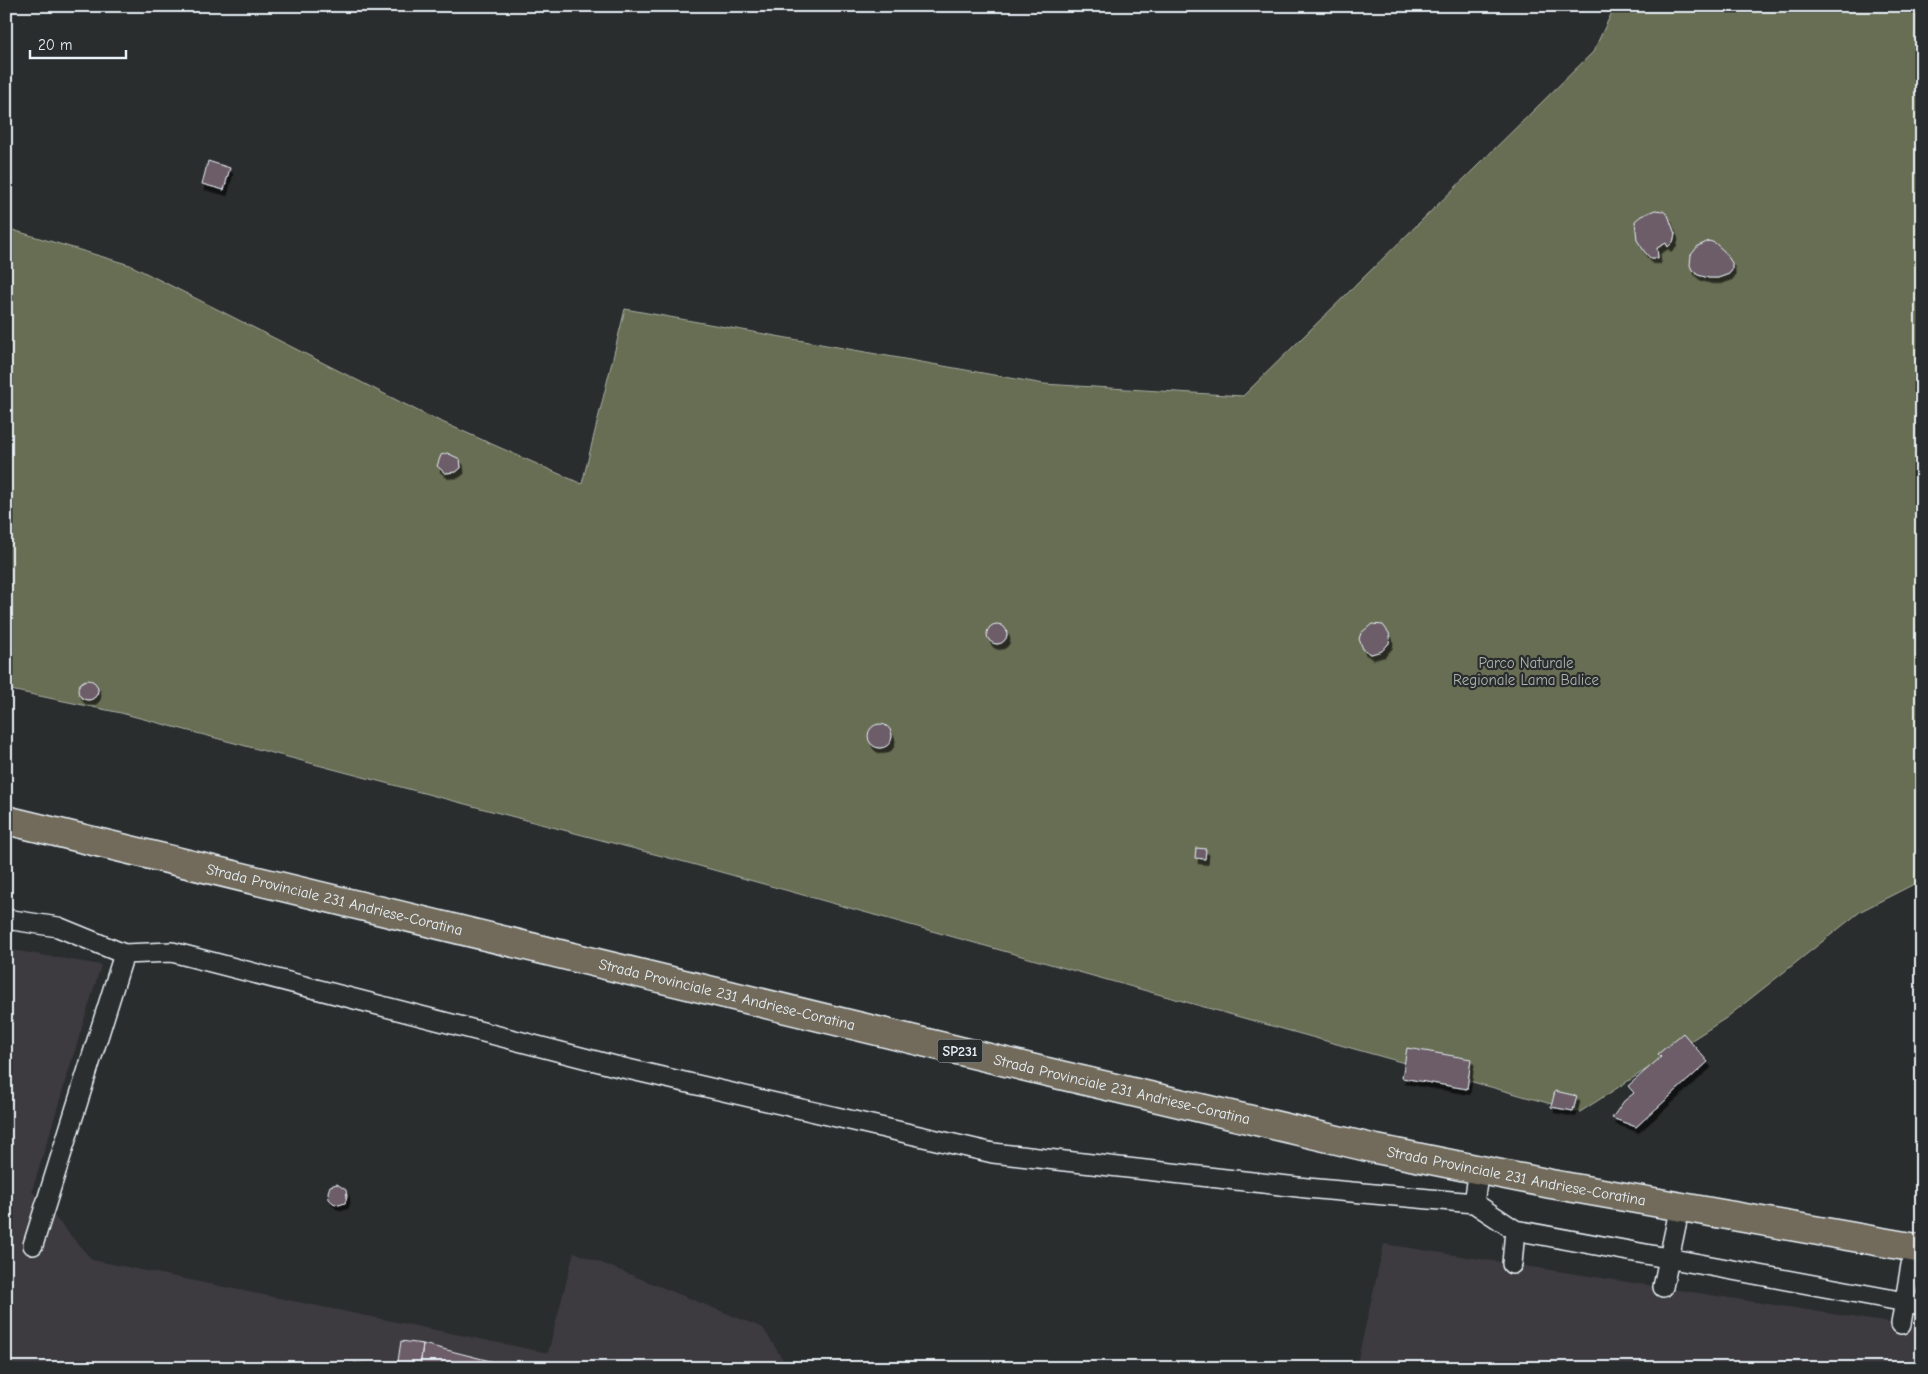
<svg xmlns="http://www.w3.org/2000/svg" width="1928" height="1374" font-family="'Comic Neue',sans-serif">
<style>
.built{fill:#3e3b3f}
.green{fill:#676e53;stroke:#a8b0a6}
.building{fill:#6c5d67;stroke:#e8f1f8;filter:url(#shadow)}
.lines{fill:none;stroke-linecap:round;stroke-linejoin:round}
.lane-casing{stroke:#e8f1f8;stroke-width:22}
.primary-casing{stroke:#e8f1f8;stroke-width:31}
.lane{stroke:#2a2d2e;stroke-width:19}
.primary{stroke:#726b5a;stroke-width:28}
.labels{text-anchor:middle;stroke-width:4.5;stroke-linejoin:round;paint-order:stroke}
.shield{fill:#2a2d2e;stroke:#afb6bb;stroke-width:1}
.shield-label{font-size:14px;font-weight:bold;fill:#e8f1f8}
.park-label{font-size:15px;fill:#aeb6ae;stroke:#2a2d2e}
.street-label{font-size:15px;fill:#e8f1f8;stroke:#2a2d2e}
</style>
<defs>
<filter id="shadow"><feDropShadow dx="3" dy="5.5" stdDeviation="0" flood-color="#0009"/></filter>
</defs>
<rect width="100%" height="100%" fill="#2a2d2e"/>
<filter id="ink" filterUnits="userSpaceOnUse"><feTurbulence type="fractalNoise" baseFrequency=".02" numOctaves="2"/><feDisplacementMap in="SourceGraphic" scale="10" xChannelSelector="R" yChannelSelector="G"/><feConvolveMatrix kernelMatrix="1 2 1 2 8 2 1 2 1" color-interpolation-filters="sRGB"/></filter>
<g filter="url(#ink)">
<path class="built" d="M6 949 101 965 32 1191 92 1260 548 1353 574 1252 763 1328 788 1368H6Z
M1384 1244 1922 1328V1368H1356Z"/>
<path class="green" d="M1615 6H1922V880L1861 911 1726 1018 1580 1112 692 864 121 713 6 689V228L130 265 424 414 582 484 625 309 1044 384 1243 396 1593 52Z"/>
<path class="building" d="M208 161 230 168 224 190 202 184Z
M1655 210 1663 211 1668 215 1675 234 1673 242 1668 247 1666 243 1657 248 1658 258H1650L1644 251 1637 240 1635 221 1641 216Z
M1709 241 1715 243 1725 252 1732 263V270L1729 274 1718 278H1709L1698 275 1692 270 1690 265 1691 255 1698 246Z
M447 453 460 459 461 468 456 472 445 473 437 466 441 455Z
M987 634a10 10 0 1 1 20 0a10 10 0 1 1-20 0Z
M1372 624 1383 625 1389 633 1390 638 1389 643 1382 651 1371 654 1363 649 1359 639 1361 633Z
M78 690a10 10 0 1 1 20 0a10 10 0 1 1-20 0Z
M868 736a12 12 0 1 1 24 0a12 12 0 1 1-24 0Z
M1196 848 1206 849 1205 859 1195 858Z
M1683 1033 1708 1062 1636 1127 1612 1118 1624 1101 1634 1093 1628 1086 1661 1057 1658 1054Z
M1407 1048 1471 1059 1467 1089 1402 1078Z
M1555 1091 1577 1096 1573 1111 1551 1107Z
M337 1184 346 1190 347 1197 345 1203 339 1205 333 1203 329 1199 328 1192 330 1186Z
M401 1341 423 1344 420 1368H397Z
M423 1344 518 1368H420Z
M354 1363 371 1365 370 1368H354Z"/>
<g class="lines">
<g class="lane-casing">
<path id="lane" d="M6 919 58 927 124 954 172 952 619 1067 993 1153 1307 1188 1474 1203 1479 1169
M1474 1203 1515 1230 1922 1305
M33 1245 124 954
M1512 1264 1515 1230
M1663 1287 1680 1206
M1901 1324 1914 1247"/>
</g>
<g class="primary-casing">
<g id="primary">
<path id="s1" d="M6 820 1043 1071 1376 1149 1551 1184 1922 1249"/>
</g>
</g>
<use href="#lane" class="lane"/>
<use href="#primary" class="primary"/>
</g>
</g>
<g class="labels">
<rect class="shield" x="937.5" y="1039.5" width="45" height="23" rx="4"/>
<g class="shield-label">
<text x="960" y="1056">SP231</text>
</g>
<g class="park-label">
<text x="1526" y="668">Parco Naturale<tspan x="1526" dy="17">Regionale Lama Balice</tspan></text>
</g>
<g class="street-label">
<text dy="5" stroke="none"><textPath href="#s1" startOffset="338">Strada Provinciale 231 Andriese-Coratina</textPath></text>
<text dy="5" stroke="none"><textPath href="#s1" startOffset="742">Strada Provinciale 231 Andriese-Coratina</textPath></text>
<text dy="5" stroke="none"><textPath href="#s1" startOffset="1148">Strada Provinciale 231 Andriese-Coratina</textPath></text>
<text dy="5" stroke="none"><textPath href="#s1" startOffset="1552">Strada Provinciale 231 Andriese-Coratina</textPath></text>
</g>
</g>
<rect width="1928" height="1374" fill="none" stroke="#2a2d2e" stroke-width="25"/>
<rect x="12" y="12" width="1903" height="1349" fill="none" stroke="#e8f1f8" stroke-width="2" filter="url(#ink)"/>
<path d="M30 50v8h96v-8" fill="none" stroke="#e8f1f8" stroke-width="2.5"/>
<text x="38" y="50" font-size="15" fill="#e8f1f8" stroke="#2a2d2e" stroke-width="4" paint-order="stroke">20 m</text>
</svg>
